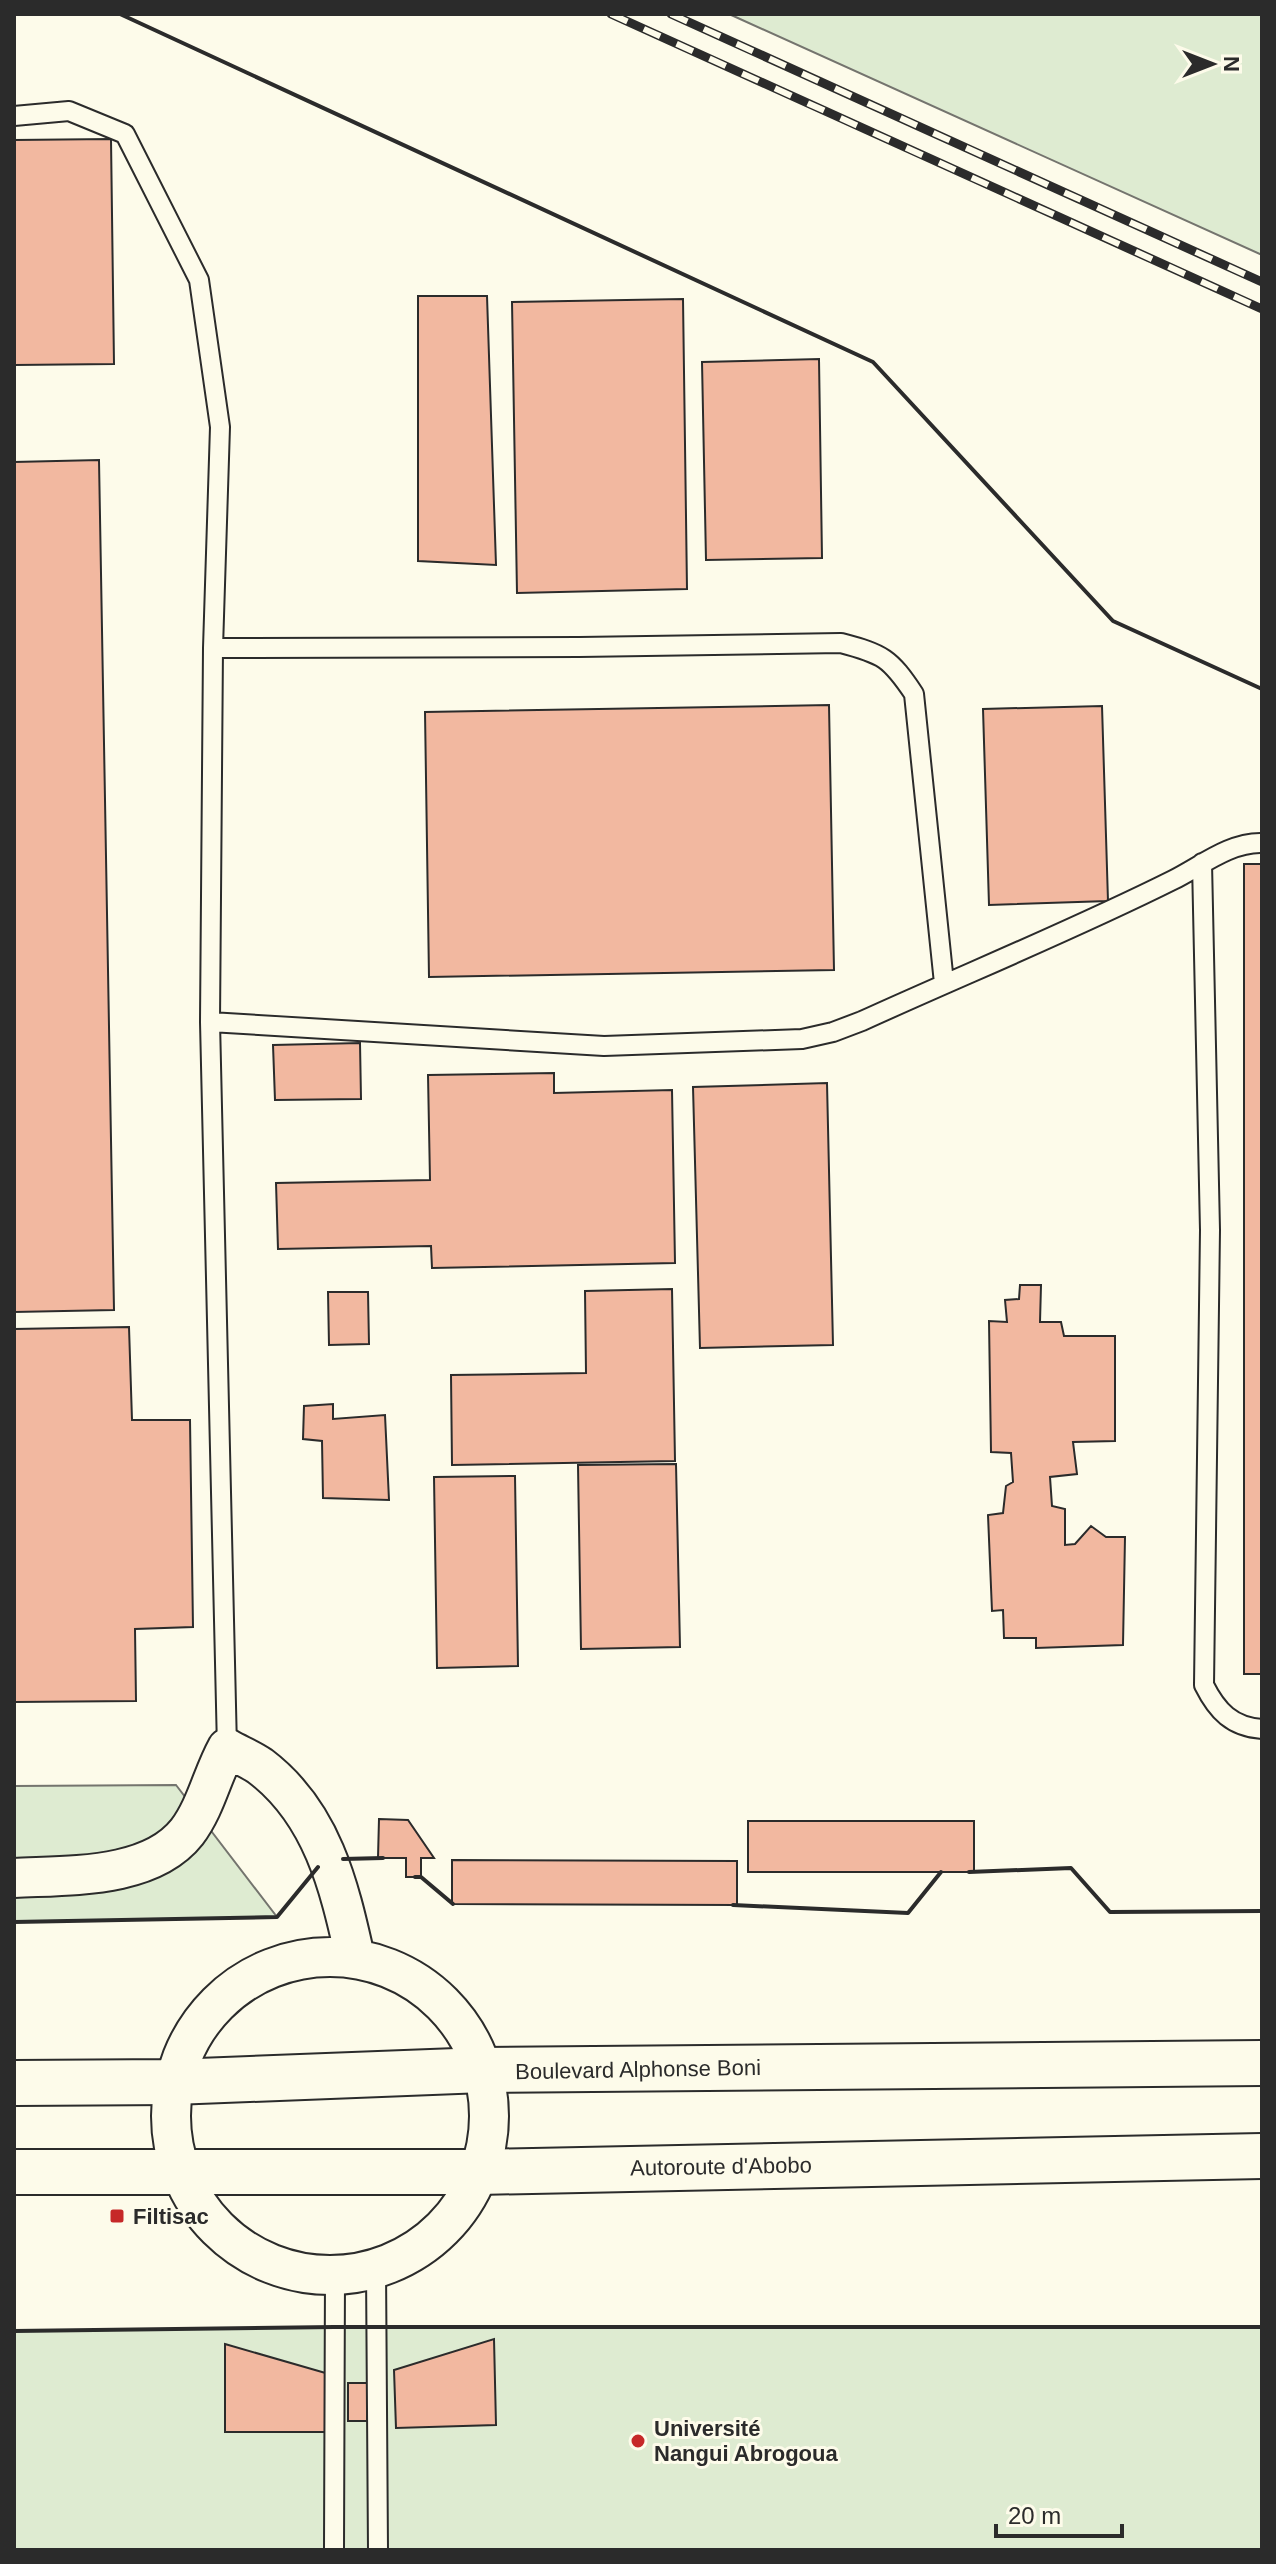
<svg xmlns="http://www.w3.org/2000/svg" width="1276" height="2564" font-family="Helvetica,sans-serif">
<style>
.green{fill:#deebd1;stroke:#74746e;stroke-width:2}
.building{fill:#f2b8a0;stroke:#2b2b2b;stroke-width:2}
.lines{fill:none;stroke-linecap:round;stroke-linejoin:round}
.lane-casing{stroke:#2b2b2b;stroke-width:22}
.street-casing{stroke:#2b2b2b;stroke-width:42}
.primary-casing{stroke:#2b2b2b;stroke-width:48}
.lane{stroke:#fdfbea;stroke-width:18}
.street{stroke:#fdfbea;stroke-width:38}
.primary{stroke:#fdfbea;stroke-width:44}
.rail-casing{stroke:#2b2b2b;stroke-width:9}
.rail{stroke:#fdfbea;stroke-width:6;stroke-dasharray:18;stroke-linecap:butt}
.wall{stroke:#2b2b2b;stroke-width:4}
.poi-dot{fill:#c62828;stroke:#fdfbea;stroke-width:3}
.labels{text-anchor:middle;stroke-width:6;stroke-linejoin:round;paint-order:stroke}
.street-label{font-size:22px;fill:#2b2b2b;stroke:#fdfbea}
.poi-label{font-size:22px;font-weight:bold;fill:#2b2b2b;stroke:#fdfbea;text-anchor:start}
</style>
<rect width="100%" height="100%" fill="#fdfbea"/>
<path class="green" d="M729 14H1262V255Z
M176 1785 277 1917 14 1922V1786Z
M334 2327H1262V2550H14V2331Z"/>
<path class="building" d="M111 139 114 364 14 365V140Z
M418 296H487L496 565 418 561Z
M683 299 687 589 517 593 512 302Z
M819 359 822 558 706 560 702 362Z
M99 460 114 1310 14 1312V462Z
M829 705 834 970 429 977 425 712Z
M1102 706 1108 901 989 905 983 709Z
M1244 864H1262V1674H1244Z
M360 1043 361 1099 275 1100 273 1045Z
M554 1073V1093L672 1090 675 1263 432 1268 431 1246 278 1249 276 1183 430 1180 428 1075Z
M827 1083 833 1345 700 1348 693 1087Z
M1020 1285H1041L1040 1322H1061L1064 1336H1115V1441L1073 1442 1077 1474 1050 1477 1052 1506 1065 1509V1545L1075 1544 1091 1526 1106 1537H1125L1123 1645 1036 1648V1638H1004L1003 1610 992 1611 988 1515 1003 1513 1006 1486 1013 1482 1011 1453 991 1452 989 1321 1007 1322 1005 1300 1019 1299Z
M672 1289 675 1461 452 1465 451 1375 586 1373 585 1291Z
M328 1292H368L369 1344 329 1345Z
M129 1327 132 1420H190L193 1627 135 1629 136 1701 14 1702V1329Z
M333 1404V1419L385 1415 389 1500 323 1498 322 1441 303 1439 304 1406Z
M676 1464 680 1647 581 1649 578 1465Z
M515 1476 518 1666 437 1668 434 1477Z
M379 1819 408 1820 434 1858H421V1877H406V1858H378Z
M748 1821H974V1872H748Z
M452 1860 737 1861V1905L452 1904Z
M494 2339 496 2425 396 2428 394 2370Z
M225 2344 329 2374V2432H225Z
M348 2383H367V2421H348Z"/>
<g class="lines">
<g class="lane-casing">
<path id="lane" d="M14 116 69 111 125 134 199 280 220 427 213 648 210 1022 227 1748
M213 648 579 647 841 643C883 654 890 658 914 694L944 983
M1202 863 1210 1230 1204 1685C1217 1711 1232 1727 1262 1729
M210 1022 604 1046 802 1039 833 1032 862 1021C965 974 1071 931 1173 880 1201 866 1230 842 1262 843
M376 2269 378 2550
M334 2550 335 2275"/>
</g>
<g class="street-casing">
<path id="street" d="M14 1878C69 1875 150 1879 187 1832 206 1807 212 1775 227 1748 237 1754 250 1759 260 1766 322 1813 339 1885 355 1957
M171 2116a159 159 0 1 1 318 0a159 159 0 1 1-318 0Z"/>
</g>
<g class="primary-casing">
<path id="primary" d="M14 2083 173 2082 483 2070 1262 2063
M14 2172H479L1262 2156"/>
</g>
<use href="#lane" class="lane"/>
<use href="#street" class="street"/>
<use href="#primary" class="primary"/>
<g class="rail-casing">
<path id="rail" d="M611 14 1262 309
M671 14 1262 282"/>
</g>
<use href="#rail" class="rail"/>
<path class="wall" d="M120 14 873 362 1113 621 1262 689
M343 1859 383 1858
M969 1872 1071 1868 1110 1912 1262 1911
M415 1877H421L453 1904
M733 1905 908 1913 941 1872
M14 1922 277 1917 318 1867
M14 2331 334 2327H1262"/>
</g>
<g class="poi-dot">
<rect x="109" y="2208" width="16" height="16" rx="4"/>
<circle cx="638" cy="2441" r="8"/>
</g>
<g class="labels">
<g class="street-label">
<text transform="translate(638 2069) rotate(-1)" y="8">Boulevard Alphonse Boni</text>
<text transform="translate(721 2166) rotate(-1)" y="8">Autoroute d'Abobo</text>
</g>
<g class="poi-label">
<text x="133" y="2224">Filtisac</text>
<text x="654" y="2436">Université<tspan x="654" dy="25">Nangui Abrogoua</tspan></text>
</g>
</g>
<rect width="1276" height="2564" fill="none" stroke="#2b2b2b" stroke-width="32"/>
<g transform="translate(1212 64) rotate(90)" stroke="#fdfbea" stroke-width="6" paint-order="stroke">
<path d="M0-6L14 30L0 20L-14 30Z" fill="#2b2b2b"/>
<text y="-12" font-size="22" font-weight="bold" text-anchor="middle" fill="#2b2b2b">N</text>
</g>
<path d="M996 2524v12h126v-12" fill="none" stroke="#2b2b2b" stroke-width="4"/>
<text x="1008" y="2524" font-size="24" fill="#2b2b2b" stroke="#fdfbea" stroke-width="6" paint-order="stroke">20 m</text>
</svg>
